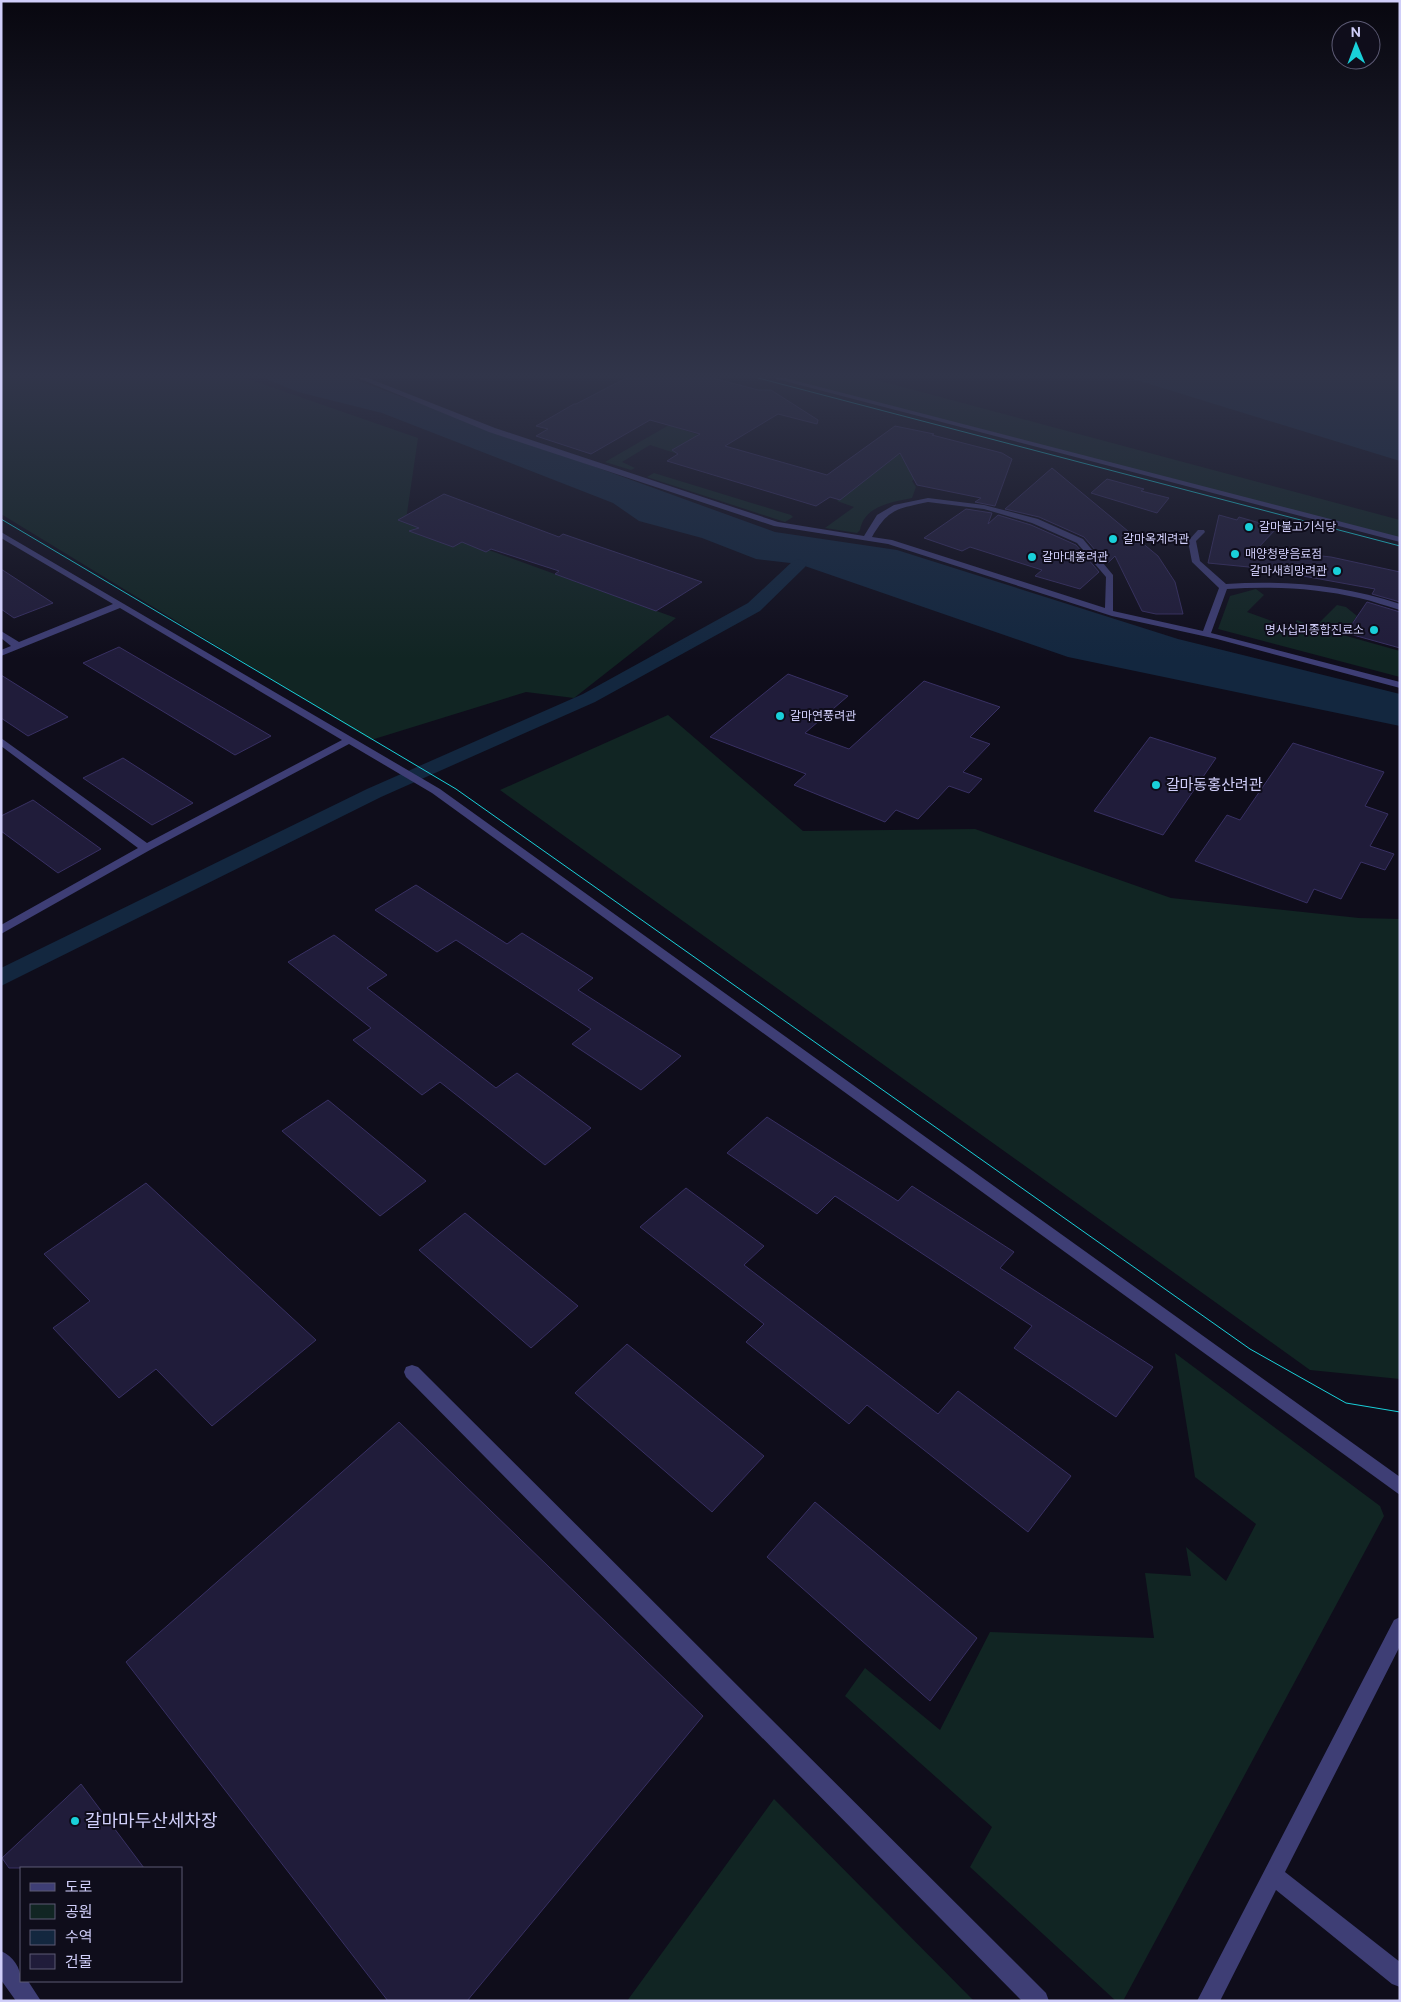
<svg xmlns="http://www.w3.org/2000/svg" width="1401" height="2002" font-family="'DM Sans','Noto Sans KR',sans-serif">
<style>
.green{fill:#112523}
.water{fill:#13273f}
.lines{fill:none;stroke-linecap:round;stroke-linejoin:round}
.canal{fill:#13273f;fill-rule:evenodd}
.building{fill:#201c3a;stroke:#383063}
.minor{fill:#3e3e75;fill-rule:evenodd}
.tram{stroke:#19d0d9;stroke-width:1}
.poi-dot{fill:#19d0d9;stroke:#0f0d1b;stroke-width:2}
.labels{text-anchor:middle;stroke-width:4;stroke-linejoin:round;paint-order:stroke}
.far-poi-label{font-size:12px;fill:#d0cef9;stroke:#0f0d1b;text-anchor:start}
.poi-label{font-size:15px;fill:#d0cef9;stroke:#0f0d1b;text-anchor:start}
.near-poi-label{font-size:18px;fill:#d0cef9;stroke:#0f0d1b;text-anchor:start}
</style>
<rect width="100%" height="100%" fill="#0f0d1b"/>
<path class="green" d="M1 378H245L418 438 406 520 676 618 574 698 526 692 371 740 1 514Z
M776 378H869L1400 520V540Z
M669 425 699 435 672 450 678 454 650 445 622 462 635 468 631 470 605 462Z
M898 454 940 465 912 481 916 487 912 498C892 502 864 506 860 530L857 533 825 528 854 507 837 501Z
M654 473 791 515 793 517 785 522 647 477Z
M1256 589 1264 595 1247 612 1291 628 1297 620 1315 627 1337 605 1346 607 1357 616 1343 635 1400 651V677L1218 629 1230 596Z
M668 715 803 831 975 829 1171 898 1359 918 1400 919V1379L1310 1370 500 790Z
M1175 1353 1380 1506 1384 1516 1123 2001H1116L970 1867 992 1827 845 1696 865 1668 940 1730 990 1632 1154 1638 1145 1573 1191 1576 1186 1547 1226 1581 1256 1524 1195 1477Z
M774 1799 974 2001H627Z"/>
<path class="water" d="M264 378H350L775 532 897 550 1178 639 1400 694V726L1068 657 799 564 756 559 702 538 639 521 613 503 382 413 298 392Z
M1130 378H1400V461Z"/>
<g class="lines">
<path class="canal" d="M799 559 807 564 805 567 760 611 595 702 381 797 1 986V968L367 789 583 694 748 603 793 561Z"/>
</g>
<path class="building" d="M626 378H713L758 390H771L818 420 817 424 778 414 725 446 827 475 895 426 934 434 932 435 1002 453 1012 459 995 506 975 502 981 498 917 485 900 453 840 500 830 497 816 506 667 461 678 454 672 450 700 434 650 420 591 454 536 436 548 429 536 426 574 404H576Z
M1052 468 1158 556 1175 582 1183 614H1156L1142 611 1115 556 1107 564 1084 537 1039 517 1005 509Z
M1107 479 1144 489 1141 491 1169 498 1157 513 1091 493Z
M444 494 559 537 563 534 702 582 656 611 555 574 559 571 491 549 486 552 462 542 453 547 409 531 419 528 398 520Z
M966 509 992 513 988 524 998 515 1031 525 1076 545 1099 572 1080 589 1035 576 1042 570 970 547 962 551 924 538Z
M1219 515 1237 520 1239 517 1277 528 1257 549 1331 557 1400 572V602L1372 594 1375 589 1259 568 1208 563Z
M1 569 53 603 14 618 1 609Z
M1367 602 1400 612V648L1346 633Z
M119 647 208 699 271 736 235 755 83 663Z
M788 674 848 696 805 733 849 749 924 681 1000 707 970 737 990 744 963 772 982 779 969 793 949 786 918 819 896 810 885 822 794 785 806 774 710 737Z
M1 675 68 717 28 736 1 718Z
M1150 737 1216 758 1163 835 1094 811Z
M1293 743 1384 772 1365 806 1388 814 1370 846 1394 854 1385 870 1361 862 1341 899 1314 889 1307 903 1195 861 1227 815 1240 820Z
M123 758 193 803 152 825 83 778Z
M33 800 101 849 58 873 1 831V816Z
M416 885 507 944 522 933 593 978 578 990 681 1056 641 1090 572 1044 591 1029 456 940 437 952 375 910Z
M334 935 387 975 367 988 496 1088 517 1073 591 1128 545 1165 440 1082 422 1095 353 1040 371 1028 288 962Z
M328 1100 426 1181 380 1216 282 1131Z
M767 1117 898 1201 912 1186 1014 1252 1000 1268 1153 1367 1116 1417 1014 1348 1032 1326 835 1196 817 1214 727 1153Z
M146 1183 316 1340 212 1426 156 1369 119 1398 53 1328 90 1301 44 1254Z
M686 1188 764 1246 744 1265 938 1414 958 1391 1071 1476 1028 1532 867 1405 849 1424 746 1342 764 1324 640 1227Z
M465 1213 578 1306 531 1348 419 1250Z
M627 1344 764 1456 712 1512 575 1393Z
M399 1422 703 1716 467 2001H388L126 1662Z
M815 1502 977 1638 930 1701 767 1557Z
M81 1784 144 1868H9L2 1858Z"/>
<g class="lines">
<path class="minor" d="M358 378H368L495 428 778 522 864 536 877 515 894 505 928 498 984 505 1038 519 1083 539 1113 575V611L1203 631 1219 588 1192 562 1188 541 1198 530H1204L1205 532 1196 541 1200 561 1226 584C1285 580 1344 585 1400 604V610C1386 606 1373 601 1359 598 1316 588 1271 586 1227 589L1211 633 1400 682V688L1217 639 1112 616 888 544 774 526 489 432ZM928 502 984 509 1032 523 1077 543 1106 577 1105 608 892 540 872 537C889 508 897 509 928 502Z
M773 378H785L1400 537V542Z
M1 532 440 789 1400 1477V1495L432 793 349 744 150 850 1 934V925L138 848 1 746V738L147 843 342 740 120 608 1 656V650L11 646 1 638V631L19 642 113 604 1 538Z
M412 1365 418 1367 1046 1993 1049 2001H1022L406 1377 404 1372 406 1367Z
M1400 1617V1646L1285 1872 1400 1962V1987L1392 1984 1276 1890 1220 2001H1197L1394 1620Z
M1 1951C13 1956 21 1968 21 1981H28L41 2001H16L1 1980Z"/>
<path class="tram" d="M758 378 1400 546
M1 519 456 789 1250 1349 1346 1403 1400 1412"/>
</g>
<linearGradient id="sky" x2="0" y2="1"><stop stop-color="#08070f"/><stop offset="0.57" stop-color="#31354a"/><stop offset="1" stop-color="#31354a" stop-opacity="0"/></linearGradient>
<rect width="1401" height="659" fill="url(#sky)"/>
<g class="poi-dot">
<circle cx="1249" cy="527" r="5"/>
<circle cx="1113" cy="539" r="5"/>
<circle cx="1235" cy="554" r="5"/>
<circle cx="1032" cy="557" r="5"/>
<circle cx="1337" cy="571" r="5"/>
<circle cx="1374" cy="630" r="5"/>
<circle cx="780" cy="716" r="5"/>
<circle cx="1156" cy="785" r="5"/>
<circle cx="75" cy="1821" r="5"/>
</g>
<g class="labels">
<g class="far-poi-label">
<text x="1259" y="531">갈마불고기식당</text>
<text x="1123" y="543">갈마옥계려관</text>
<text x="1245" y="558">매양청량음료점</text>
<text x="1042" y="561">갈마대홍려관</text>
<text x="1327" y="575" text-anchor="end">갈마새희망려관</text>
<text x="1364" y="634" text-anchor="end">명사십리종합진료소</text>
<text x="790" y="720">갈마연풍려관</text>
</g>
<g class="poi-label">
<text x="1166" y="790">갈마동홍산려관</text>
</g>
<g class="near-poi-label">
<text x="85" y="1827">갈마마두산세차장</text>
</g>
</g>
<rect width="1401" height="2002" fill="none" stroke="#d0cef9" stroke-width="5"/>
<rect x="20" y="1867" width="162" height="115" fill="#0f0d1b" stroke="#5c5a74"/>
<rect x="30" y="1883" width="25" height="8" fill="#3e3e75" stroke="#5c5a74"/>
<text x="65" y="1892" font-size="15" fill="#d0cef9">도로</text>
<rect x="30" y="1904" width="25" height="15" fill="#112523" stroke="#5c5a74"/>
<text x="65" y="1917" font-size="15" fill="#d0cef9">공원</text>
<rect x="30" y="1930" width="25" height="15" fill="#13273f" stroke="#5c5a74"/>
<text x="65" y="1942" font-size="15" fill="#d0cef9">수역</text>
<rect x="30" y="1954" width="25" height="15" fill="#201c3a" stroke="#5c5a74"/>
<text x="65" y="1967" font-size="15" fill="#d0cef9">건물</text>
<g transform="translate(1356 45) rotate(359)"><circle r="24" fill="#0f0d1b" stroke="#5c5a74"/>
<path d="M0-4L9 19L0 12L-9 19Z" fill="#19d0d9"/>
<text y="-8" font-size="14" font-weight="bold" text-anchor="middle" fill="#d0cef9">N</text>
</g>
</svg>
